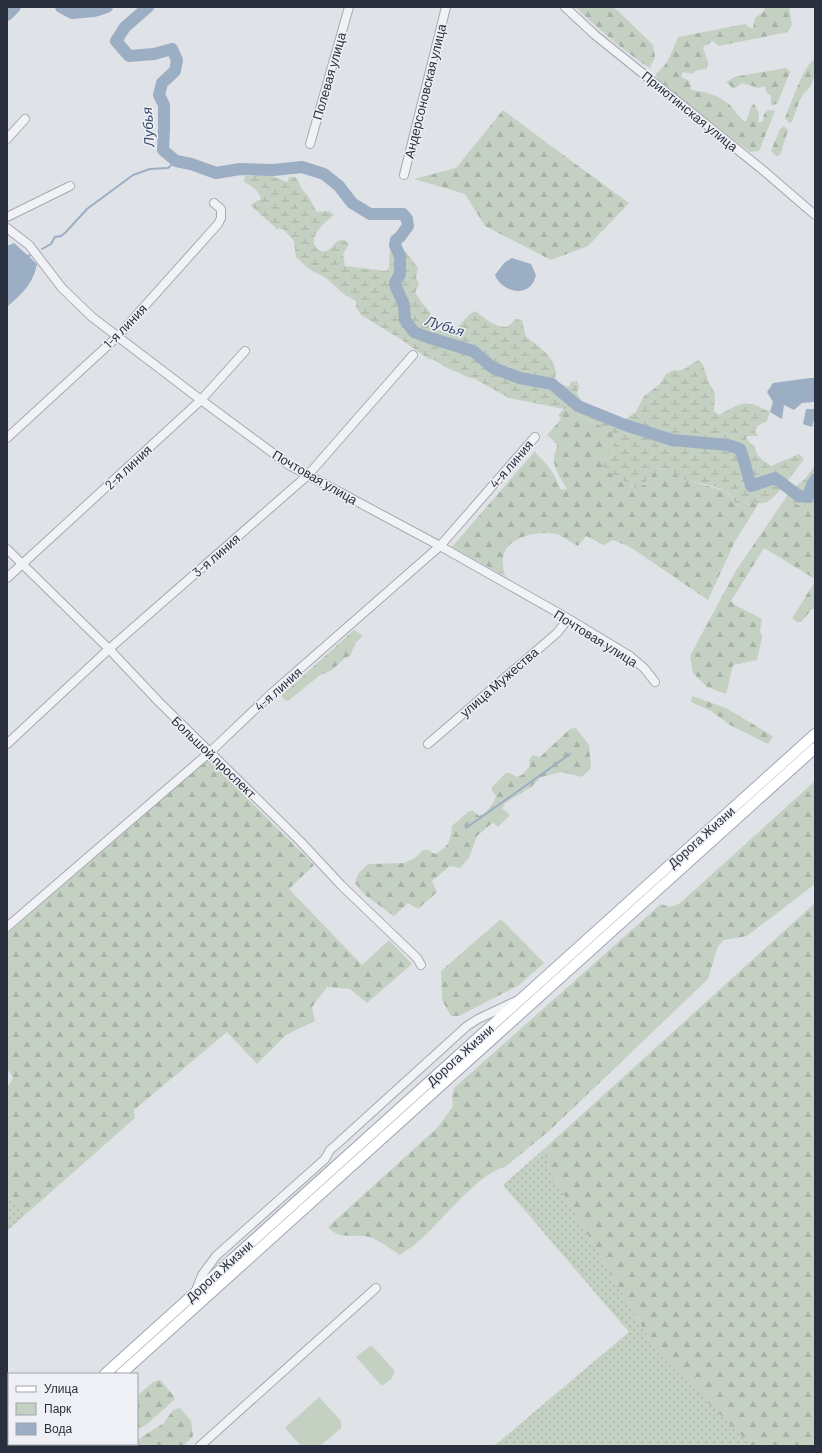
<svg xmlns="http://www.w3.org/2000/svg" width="822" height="1453" font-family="Barlow,sans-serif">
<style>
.grass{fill:url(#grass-dots)}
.forest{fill:url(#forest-firs)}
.wetland{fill:url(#wetland-marsh)}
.park{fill:#c4d0c1}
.water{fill:#9caec4}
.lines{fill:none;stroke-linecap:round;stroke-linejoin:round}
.stream{stroke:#9caec4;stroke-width:2}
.river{stroke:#9caec4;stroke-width:12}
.minor-casing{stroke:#a5a9b1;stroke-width:10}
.major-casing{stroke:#9fa6b2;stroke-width:12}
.minor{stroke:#f1f2f6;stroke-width:8}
.major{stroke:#fff;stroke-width:10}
.labels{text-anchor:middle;stroke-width:3;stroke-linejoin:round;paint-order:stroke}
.street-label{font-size:13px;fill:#292f3d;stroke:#eef0f5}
.water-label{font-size:14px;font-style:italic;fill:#374c6d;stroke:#eef0f5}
</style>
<defs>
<pattern id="grass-dots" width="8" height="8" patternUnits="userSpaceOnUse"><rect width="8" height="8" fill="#c4d0c1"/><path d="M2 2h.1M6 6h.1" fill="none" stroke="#a8b3a7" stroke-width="1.8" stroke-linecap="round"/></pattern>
<pattern id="forest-firs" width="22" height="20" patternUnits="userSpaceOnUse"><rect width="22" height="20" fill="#c4d0c1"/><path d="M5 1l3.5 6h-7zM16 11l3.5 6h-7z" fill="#a8b3a7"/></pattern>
<pattern id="wetland-marsh" width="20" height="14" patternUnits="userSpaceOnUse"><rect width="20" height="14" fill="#c4d0c1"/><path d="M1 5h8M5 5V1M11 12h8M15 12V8" fill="none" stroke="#a8b3a7"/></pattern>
</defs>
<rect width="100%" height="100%" fill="#dfe2e7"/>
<path class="grass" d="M544 1149 549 1169 657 1352 752 1446H494L629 1332 503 1185Z
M7 1193 26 1214 7 1231Z"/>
<path class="forest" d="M576 7H612L617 10 653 45 655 57 650 68C624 51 598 29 576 7Z
M765 7H789L792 25 788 32 719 46 713 41 703 47 708 63 706 69 697 70 692 74 683 72 681 77C689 80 691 81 691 90 703 92 716 94 726 102 734 107 737 117 746 122L751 107 754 104 759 113 758 123 763 121 764 114 768 110 775 111 759 151 750 152 702 115 657 78 656 74C669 64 672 51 678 37L745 24 750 28H753L755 18 764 11Z
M815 59V73L811 86 803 94 799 102 792 122 789 123 785 118C790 106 804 64 815 59Z
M786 68 790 72 777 104 771 105V96L766 92 765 86 759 88 742 83 734 89 726 82 734 77Z
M503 110 570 160 629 203 588 246 551 260 485 226 465 194 414 179 456 168Z
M784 126 788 130 780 155 776 156 771 151 780 129Z
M572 408C577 412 581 417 587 420 598 425 612 429 617 440L623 480 632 487 644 485 656 470 662 468 668 469 682 479 726 491 738 506 743 507 754 502 759 503 734 543 708 600 636 551 628 546 613 540 604 545 586 536 578 546C572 543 565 538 559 535 543 529 504 536 503 558 502 564 504 571 505 576L452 547 535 451C538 457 542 459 546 464 553 471 557 481 561 490L567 489C563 482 553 467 554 459 554 453 557 451 557 444L547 435 561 419 558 415 564 409Z
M787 496C796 506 801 508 815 506V579L764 548 731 601 735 605 762 619 760 630 762 638 757 660 733 665 726 694 707 687 693 673 690 656 735 572Z
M815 582V609H812L801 622H797L792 618C801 606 806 594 815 582Z
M354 630 363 636 356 642 350 656 345 658 332 670 320 675 288 701 284 700 282 695Z
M692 696 726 708 773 736 768 744 730 725 711 711 691 702Z
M576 728 589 745 591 768 582 777 561 772 541 777 531 787 505 803 498 818 477 836 469 858 460 868 450 866 432 881 437 892 418 909 408 903 394 916 365 895 355 883 358 874 368 864 404 863 415 858 423 850H428L435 854C449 847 451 840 452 826L469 811H473L479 816C488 812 493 805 496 796L492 791V787L506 773H510L517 777 522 775 530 766 529 760 532 756 534 755 539 757 541 756 570 729Z
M208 759 314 865 289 889 362 965 389 940 412 964 367 1003 350 989 327 987 312 1007 315 1021 286 1035 257 1064 227 1032 134 1110 135 1118 26 1214 7 1193V1088L13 1078 7 1068V934Z
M815 781V884L747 936 724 940 718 946 708 979 549 1131 505 1167C478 1173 442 1221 420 1240 414 1246 406 1250 400 1255 392 1250 379 1240 370 1237 354 1233 340 1241 328 1227L438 1127 453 1106 452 1097 454 1088 661 904 669 907 679 904Z
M815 903V1446H752L657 1352 549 1169 544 1149Z
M501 919 544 963 519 985 459 1016H451L442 1000 441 971Z
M160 1380 173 1395 175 1399 146 1425 137 1430V1396L153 1382Z
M180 1408 191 1421 193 1436 183 1446H128L131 1444H137V1440L164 1423 173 1410Z"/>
<path class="wetland" d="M270 175 287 182 290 177H295L299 182 301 188 308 196 317 212 329 211 334 215C326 221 306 238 317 249 320 251 323 252 326 251 335 248 332 240 344 240L349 244 343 254 345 266 385 271 388 270 389 267C390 255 388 241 399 233L402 237 398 242 400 248 407 253 418 268 416 278 419 284 415 293 422 303 430 312 432 323 435 329C462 338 457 320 475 311 485 318 493 327 507 327L516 319 522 320 526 337C539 346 560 361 555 378L558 383 569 387 571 382 577 381 579 387 577 393C583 409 610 413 624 420L636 412 644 396 659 385 666 374 671 371 683 370 693 363 699 360 703 365 709 383 715 393 714 411 719 415C743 402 744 399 770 412L767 421C761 424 757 425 755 431L758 436H748L746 438 750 443 755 447C756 457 763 460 771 466L799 454 804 459C796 469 778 496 767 502 763 504 758 503 754 502L743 507C733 505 734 497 726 491 721 487 693 482 685 480 677 477 671 469 663 468 649 468 647 494 631 486 628 485 625 481 621 479 614 475 606 473 602 465L617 440C612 429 598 425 587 420 581 417 577 412 572 408L564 409 509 398 475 379 467 377 460 373 451 370 436 361 427 358 402 340 361 315 356 307V301L345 295 326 278 309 269 296 257 294 241 284 230 279 228 278 230 250 205 261 199C259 191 252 186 244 182L245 176Z
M815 465V506C800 508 797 507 787 496L795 487 805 479Z"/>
<path class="park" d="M503 809 510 815 498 827 491 821Z
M370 1346 373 1347 394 1370C396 1377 387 1382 382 1386L356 1357Z
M319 1397 341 1421V1428L320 1446H301L285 1428Z"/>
<path class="water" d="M14 243 37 264C33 284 22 294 7 307V246Z
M512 258 531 264 536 275C535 278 534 282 532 284 522 298 500 289 495 275L504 263Z
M810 378H815V416L812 427 803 424 806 409H814V402L802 403 794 410 784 405 782 419 770 412 773 402 767 392 773 383Z"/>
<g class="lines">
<path class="stream" d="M42 249 51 244 55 237 61 236 65 233 87 209 133 175 150 169 168 168 176 161
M28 256 31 255
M466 828 570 754"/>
<path class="river" d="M61 7 72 13 94 11 107 7
M148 7 125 27 116 41 129 56 154 54 172 49 177 60 175 71 162 83 159 95 164 105V128L163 150 176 161 191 164 216 173 240 169 273 170 302 167 324 174 339 186 352 203 370 214H403L407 219 408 226 400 237 396 240 395 245 400 256V274L395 283 396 287 404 305 405 320 414 332 430 338 473 351 493 368 520 378 552 384 578 406 625 425 672 440 728 445 740 449 745 464 751 486 775 478 799 496 808 497 812 485 815 480
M7 15 15 7"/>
<g class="minor-casing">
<path id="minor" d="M565 7 595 35 764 171 815 215
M7 139 25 119
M310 144 349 7
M404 175 446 7
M7 217 70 186
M7 228 29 245 62 288 92 317 201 400 289 465 440 546 562 615 630 656 644 668 655 682
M7 438 117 337 218 224 221 218V209L214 203
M7 549 109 649 159 702 300 841 342 886 417 958 421 965
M7 578 201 400 245 351
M7 744 109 649 308 475 413 355
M428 744 557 633 568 619
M7 927 210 752 272 693 440 546 535 437
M195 1293 202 1275 216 1256 325 1159 330 1150 337 1144 467 1026 478 1019 516 1001
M200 1446 376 1288"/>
</g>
<g class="major-casing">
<path id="major" d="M105 1374 815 734
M121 1374 815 748
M24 1446 27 1444
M41 1446 43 1444"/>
</g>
<use href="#minor" class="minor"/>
<use href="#major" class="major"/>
</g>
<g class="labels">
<g class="street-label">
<text transform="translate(329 76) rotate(-74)" y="5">Полевая улица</text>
<text transform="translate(425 91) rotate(-76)" y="5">Андерсоновская улица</text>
<text transform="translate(690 111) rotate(39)" y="5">Приютинская улица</text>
<text transform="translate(125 326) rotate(-46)" y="5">1-я линия</text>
<text transform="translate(511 464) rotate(-49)" y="5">4-я линия</text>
<text transform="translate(128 467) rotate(-43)" y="5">2-я линия</text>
<text transform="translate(315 477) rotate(30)" y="5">Почтовая улица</text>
<text transform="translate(216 555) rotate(-41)" y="5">3-я линия</text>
<text transform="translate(596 638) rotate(32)" y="5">Почтовая улица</text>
<text transform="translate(499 682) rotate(-41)" y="5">улица Мужества</text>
<text transform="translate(278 689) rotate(-42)" y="5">4-я линия</text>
<text transform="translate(214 757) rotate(44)" y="5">Большой проспект</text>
<text transform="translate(701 837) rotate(-42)" y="5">Дорога Жизни</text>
<text transform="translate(460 1055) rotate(-42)" y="5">Дорога Жизни</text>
<text transform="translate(219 1271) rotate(-42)" y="5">Дорога Жизни</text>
</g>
<g class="water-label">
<text transform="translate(148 127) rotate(-94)" y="5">Лубья</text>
<text transform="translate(445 326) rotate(18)" y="5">Лубья</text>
</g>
</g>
<rect width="822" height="1453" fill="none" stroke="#292f3d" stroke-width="16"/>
<rect x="8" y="1373" width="130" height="72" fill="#eef0f5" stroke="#9fa3ab"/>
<rect x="16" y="1386" width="20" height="6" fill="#ffffff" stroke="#9fa3ab"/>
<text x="44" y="1393" font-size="12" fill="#292f3d">Улица</text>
<rect x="16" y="1403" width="20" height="12" fill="#c4d0c1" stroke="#9fa3ab"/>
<text x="44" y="1413" font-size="12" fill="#292f3d">Парк</text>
<rect x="16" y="1423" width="20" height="12" fill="#9caec4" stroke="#9fa3ab"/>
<text x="44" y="1433" font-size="12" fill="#292f3d">Вода</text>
</svg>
